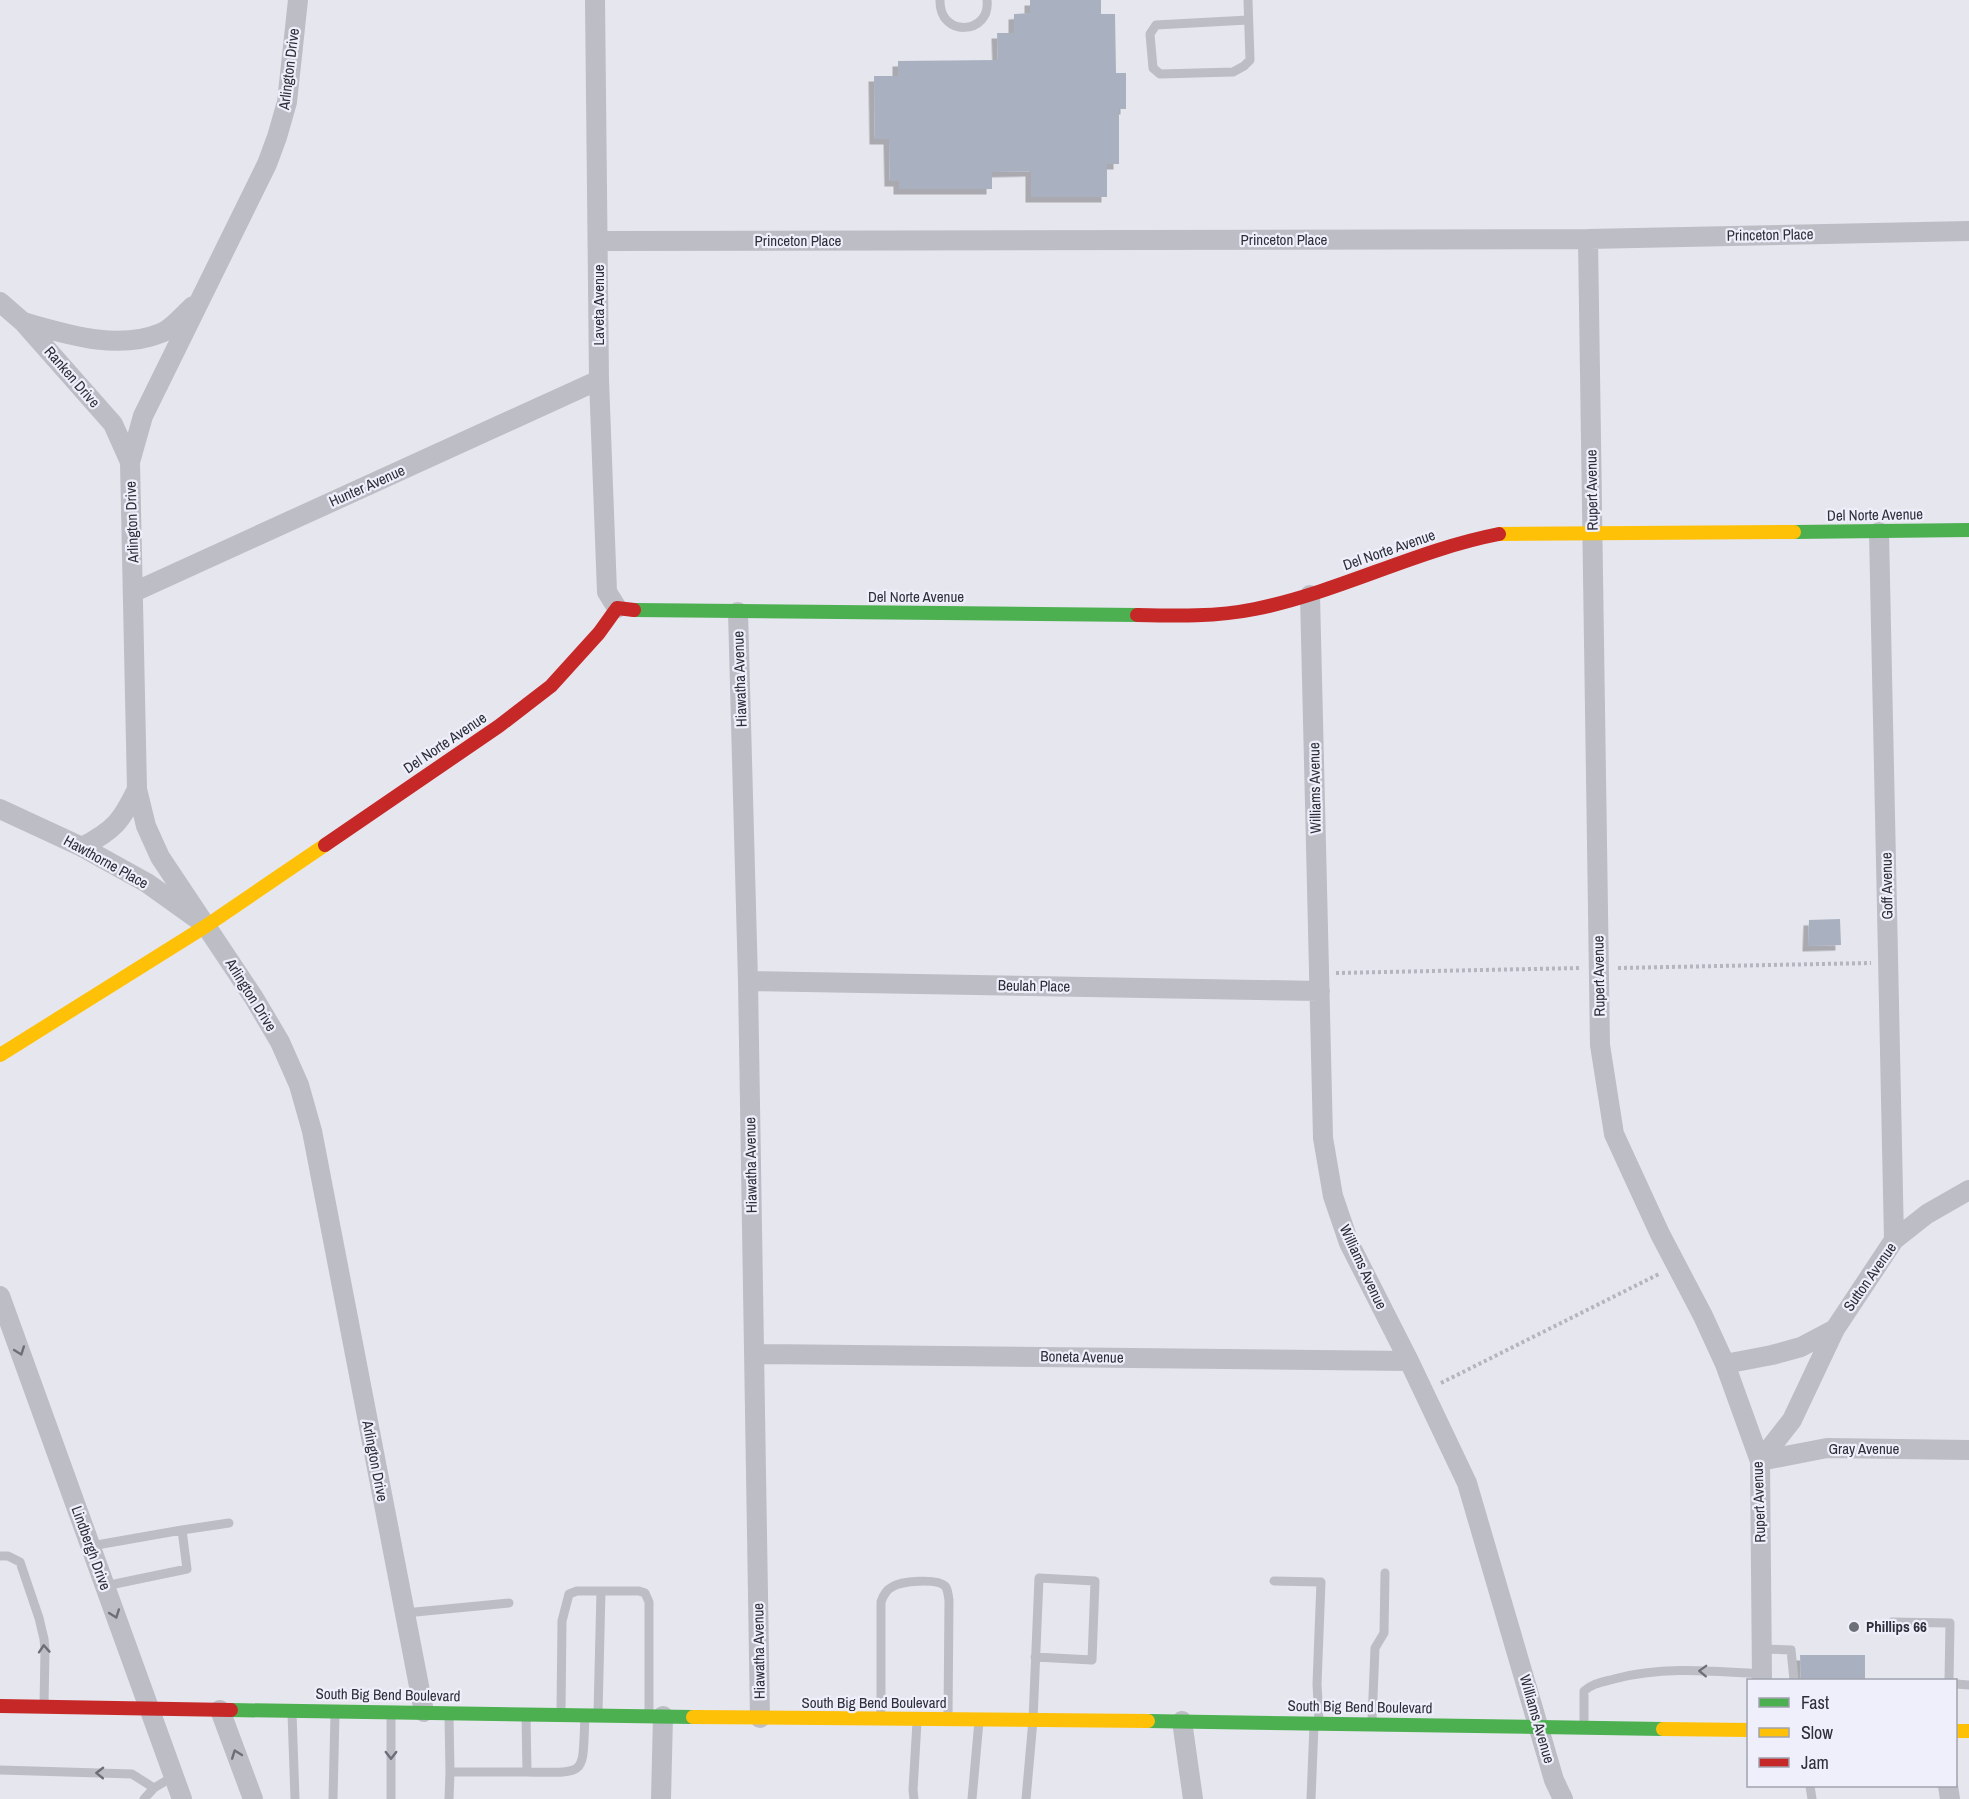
<svg xmlns="http://www.w3.org/2000/svg" width="1969" height="1799" font-family="'Archivo Narrow',sans-serif">
<style>
.building{fill:#a9b0c0;filter:url(#shadow)}
.lines{fill:none;stroke-linecap:round;stroke-linejoin:round}
.path{stroke:#b4b5be;stroke-width:4;stroke-dasharray:3 3;stroke-linecap:butt}
.lane{stroke:#bcbdc5;stroke-width:9}
.street{stroke:#bcbdc5;stroke-width:20}
.fast{stroke:#4caf50;stroke-width:14}
.slow{stroke:#ffc107;stroke-width:14}
.jam{stroke:#c62828;stroke-width:14}
.oneway{stroke:#6d6f78}
.poi-dot{fill:#6d6f78;stroke:#eeeffa;stroke-width:2}
.labels{text-anchor:middle;stroke-width:4.5;stroke-linejoin:round;paint-order:stroke}
.street-label{font-size:15px;fill:#2c2f39;stroke:#eeeffa}
.poi-label{font-size:15px;font-weight:bold;fill:#2c2f39;stroke:#eeeffa;text-anchor:start}
</style>
<defs>
<filter id="shadow"><feDropShadow dx="-5.5" dy="5.5" stdDeviation="0" flood-color="#0004"/></filter>
</defs>
<rect width="100%" height="100%" fill="#e6e6ee"/>
<path class="building" d="M1030 0H1101V14H1115L1116 73H1126V109H1119V164H1107V197H1031V171L992 172V189H899V181H890L889 139H875L874 76H898V61L998 60 997 33H1014V14L1030 13Z
M1840 919 1841 945 1808 946 1809 920Z
M1800 1655H1865V1680H1801Z"/>
<g class="lines">
<path class="path" d="M1618 968 1871 963
M1336 973 1580 968
M1441 1383 1659 1274"/>
<path class="lane" d="M940 0C939 38 991 35 987 0
M1248 0 1250 60 1244 66 1233 72 1160 74 1153 68 1150 34 1156 25 1248 20
M182 1530 229 1523
M91 1546 182 1530 187 1569 105 1586
M0 1556H8L20 1562 39 1618 44 1639 45 1650 44 1705
M1274 1581 1321 1582 1317 1684 1319 1721
M405 1613 509 1603
M1892 1622 1950 1623 1949 1680
M1762 1649 1791 1650 1794 1680
M1956 1684 1969 1685
M561 1711 562 1621 569 1594 577 1591H639L645 1593 649 1602V1713
M292 1713 295 1799
M598 1713 601 1591
M391 1714V1799
M449 1715 450 1772H527L526 1716
M881 1717V1602C883 1596 886 1590 892 1587 901 1581 937 1578 945 1586 948 1589 948 1595 949 1600L948 1718
M1372 1721 1375 1648 1384 1633 1385 1573
M1584 1726V1691C1593 1683 1603 1682 1614 1679 1662 1666 1712 1671 1762 1674
M0 1770 132 1774 154 1788
M527 1772C589 1773 582 1776 585 1716
M1810 1786 1812 1799
M144 1799 154 1788 174 1776
M333 1799 335 1714
M449 1799 450 1772
M914 1799 913 1790 917 1722
M972 1799 979 1721
M1026 1799 1033 1720 1039 1578 1095 1581 1092 1660 1035 1657
M1311 1799 1314 1725"/>
<path class="street" d="M298 0 287 102 277 137 267 164 143 416 130 462 137 789 146 826 160 857 254 998 280 1042 299 1085 312 1131 424 1712
M595 0 599 380 607 592 617 608
M1588 239 1600 1045 1614 1134 1660 1234 1703 1316 1725 1364 1760 1461 1762 1680
M599 241 1588 239 1969 231
M0 302 23 322 113 424 130 462
M23 322C66 334 117 351 161 333 172 329 184 314 193 306
M1879 532 1894 1240
M134 592 599 380
M1310 595 1323 1138 1333 1196 1349 1243 1409 1361 1467 1483 1554 1780 1563 1799
M738 612 748 981 760 1718
M0 809 82 847 147 883 196 918
M82 847C114 830 121 822 137 789
M748 981 1320 991
M0 1296 182 1799
M754 1354 1409 1361
M1725 1364 1772 1355 1801 1347 1835 1329
M1760 1461 1792 1420 1835 1329 1894 1240 1927 1214 1969 1190
M1760 1461 1827 1448 1969 1450
M220 1710 253 1799
M1182 1721 1193 1799
M1948 1786 1950 1799
M661 1799 663 1716"/>
<path class="fast" d="M1794 532 1969 530
M634 610 1137 615
M231 1710 693 1717
M1148 1721 1663 1729"/>
<path class="slow" d="M1499 534 1794 532
M0 1055 206 926 325 845
M693 1717 1148 1721
M1663 1729 1748 1730
M1956 1731H1969"/>
<path class="jam" d="M1137 615C1177 616 1216 617 1255 609 1339 592 1416 550 1499 534
M325 845 499 726 551 686 599 633 617 608 634 610
M0 1706 231 1710"/>
</g>
<defs><path id="oneway-chevron" d="M-2-3.5L2.5 0L-2 3.5" fill="none" stroke-width="1.6" stroke-linecap="round" stroke-linejoin="round" transform="scale(1.5)"/></defs>
<g class="oneway">
<use href="#oneway-chevron" transform="translate(20 1351) rotate(70)"/>
<use href="#oneway-chevron" transform="translate(115 1614) rotate(70)"/>
<use href="#oneway-chevron" transform="translate(44 1649) rotate(-94)"/>
<use href="#oneway-chevron" transform="translate(1703 1671) rotate(-178)"/>
<use href="#oneway-chevron" transform="translate(236 1754) rotate(-110)"/>
<use href="#oneway-chevron" transform="translate(391 1755) rotate(90)"/>
<use href="#oneway-chevron" transform="translate(100 1773) rotate(-179)"/>
</g>
<circle class="poi-dot" cx="1854" cy="1627" r="6"/>
<g class="labels">
<g class="street-label">
<text transform="translate(289 69) rotate(-83)" y="5">Arlington Drive</text>
<text transform="translate(1770 235) rotate(-1)" y="5">Princeton Place</text>
<text x="1284" y="245">Princeton Place</text>
<text x="798" y="246">Princeton Place</text>
<text transform="translate(599 305) rotate(-90)" y="5">Laveta Avenue</text>
<text transform="translate(72 377) rotate(49)" y="5">Ranken Drive</text>
<text transform="translate(367 486) rotate(-24)" y="5">Hunter Avenue</text>
<text transform="translate(1592 490) rotate(-91)" y="5">Rupert Avenue</text>
<text transform="translate(1875 515) rotate(-1)" y="5">Del Norte Avenue</text>
<text transform="translate(132 522) rotate(-92)" y="5">Arlington Drive</text>
<text transform="translate(1389 550) rotate(-19)" y="5">Del Norte Avenue</text>
<text x="916" y="602">Del Norte Avenue</text>
<text transform="translate(740 679) rotate(-92)" y="5">Hiawatha Avenue</text>
<text transform="translate(445 743) rotate(-34)" y="5">Del Norte Avenue</text>
<text transform="translate(1315 788) rotate(-91)" y="5">Williams Avenue</text>
<text transform="translate(106 862) rotate(29)" y="5">Hawthorne Place</text>
<text transform="translate(1887 886) rotate(-91)" y="5">Goff Avenue</text>
<text transform="translate(1599 976) rotate(-91)" y="5">Rupert Avenue</text>
<text transform="translate(1034 986) rotate(1)" y="5">Beulah Place</text>
<text transform="translate(251 995) rotate(58)" y="5">Arlington Drive</text>
<text transform="translate(751 1165) rotate(-91)" y="5">Hiawatha Avenue</text>
<text transform="translate(1363 1267) rotate(65)" y="5">Williams Avenue</text>
<text transform="translate(1870 1277) rotate(-55)" y="5">Sutton Avenue</text>
<text transform="translate(1082 1357) rotate(1)" y="5">Boneta Avenue</text>
<text x="1864" y="1454">Gray Avenue</text>
<text transform="translate(375 1461) rotate(79)" y="5">Arlington Drive</text>
<text transform="translate(1759 1502) rotate(-92)" y="5">Rupert Avenue</text>
<text transform="translate(91 1548) rotate(70)" y="5">Lindbergh Drive</text>
<text transform="translate(759 1651) rotate(-91)" y="5">Hiawatha Avenue</text>
<text transform="translate(388 1695) rotate(1)" y="5">South Big Bend Boulevard</text>
<text x="874" y="1708">South Big Bend Boulevard</text>
<text transform="translate(1360 1707) rotate(1)" y="5">South Big Bend Boulevard</text>
<text transform="translate(1537 1719) rotate(74)" y="5">Williams Avenue</text>
</g>
<g class="poi-label">
<text x="1866" y="1632">Phillips 66</text>
</g>
</g>
<rect x="1747" y="1679" width="210" height="108" fill="#eeeffa" stroke="#a0a2ad" stroke-width="1.5"/>
<rect x="1759" y="1698" width="30" height="9" fill="#4caf50" stroke="#a0a2ad" stroke-width="1.5"/>
<text x="1801" y="1709" font-size="18" fill="#2c2f39">Fast</text>
<rect x="1759" y="1728" width="30" height="9" fill="#ffc107" stroke="#a0a2ad" stroke-width="1.5"/>
<text x="1801" y="1739" font-size="18" fill="#2c2f39">Slow</text>
<rect x="1759" y="1758" width="30" height="9" fill="#c62828" stroke="#a0a2ad" stroke-width="1.5"/>
<text x="1801" y="1769" font-size="18" fill="#2c2f39">Jam</text>
</svg>
